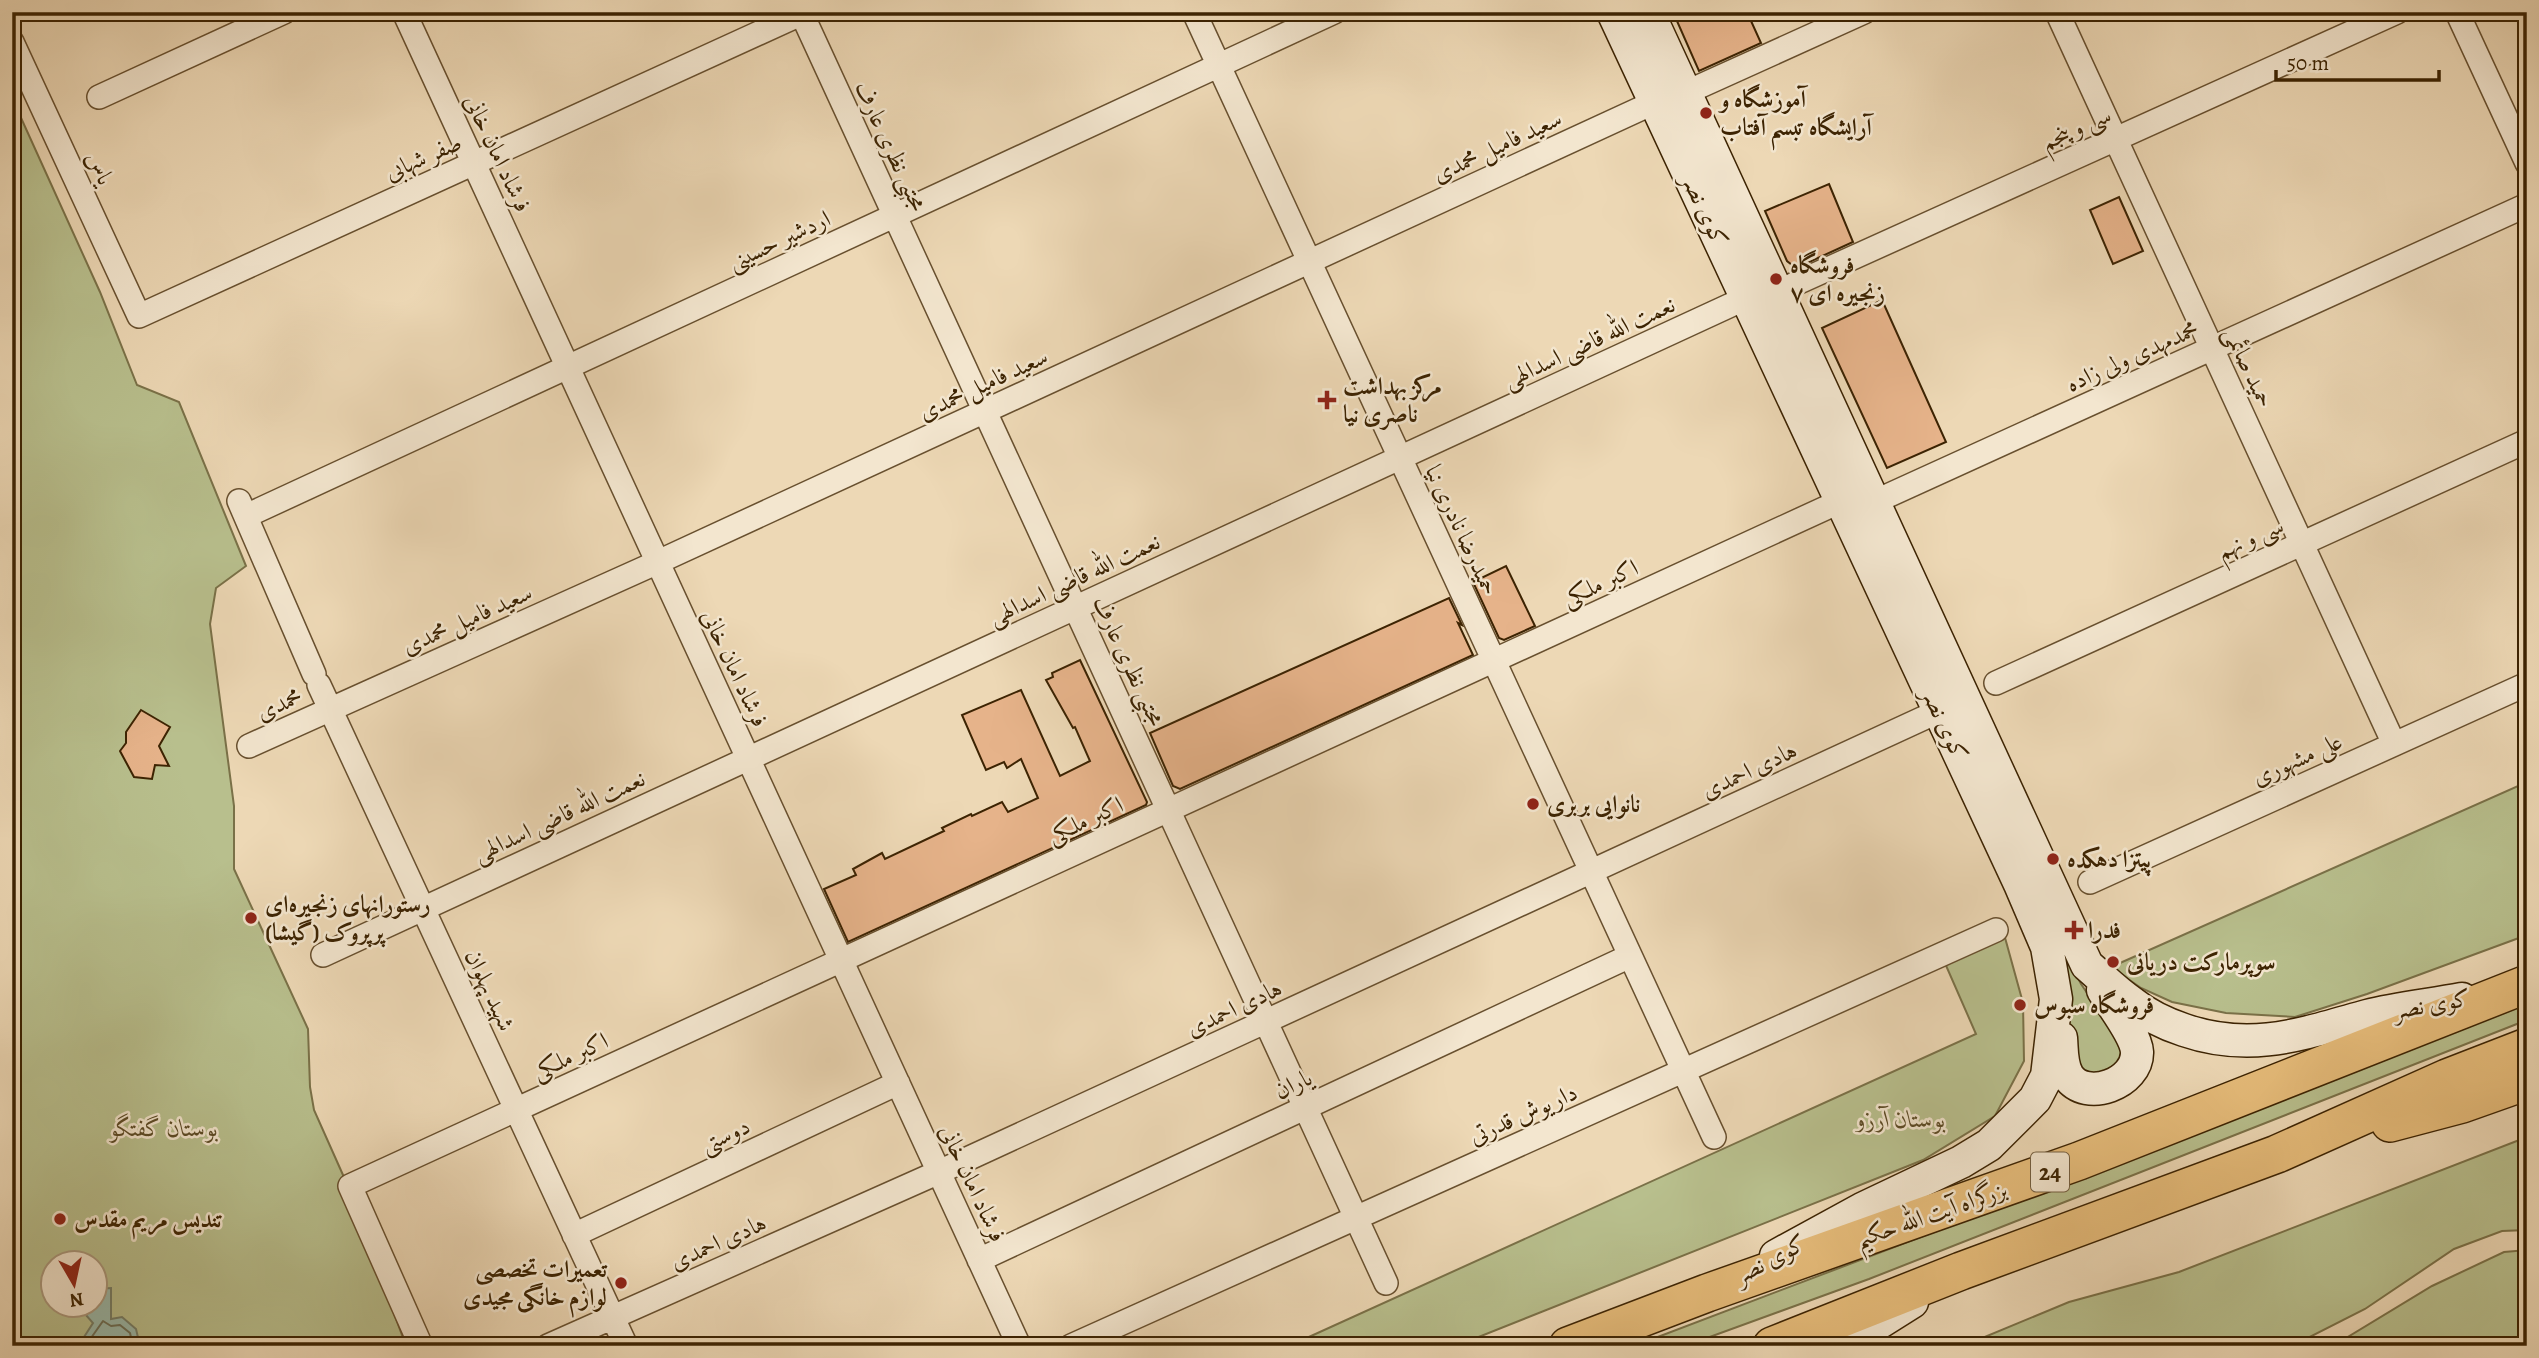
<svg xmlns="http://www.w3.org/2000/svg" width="2539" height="1358" font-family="Alegreya,Amiri,serif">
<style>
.green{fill:#b8bf8d;stroke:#7a7148;stroke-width:2;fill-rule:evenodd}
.water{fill:#99baac;stroke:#747e68;stroke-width:2}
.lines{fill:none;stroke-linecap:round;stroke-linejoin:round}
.shore{stroke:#6a6e57;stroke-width:2}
.building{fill:#e6b38a;stroke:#3c2302;stroke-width:2}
.minor-casing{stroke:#68502f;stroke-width:26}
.secondary-casing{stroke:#3c2302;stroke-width:35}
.trunk-casing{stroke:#3c2302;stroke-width:40}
.minor{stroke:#f3e6cf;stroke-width:23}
.secondary{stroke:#f3e6cf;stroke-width:32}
.trunk{stroke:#e6bc7a;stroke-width:37}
.poi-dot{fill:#8f2418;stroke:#f3e6cf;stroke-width:2.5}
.labels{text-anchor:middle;stroke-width:5;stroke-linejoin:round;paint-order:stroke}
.shield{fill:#f3e6cf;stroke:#735e40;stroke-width:2}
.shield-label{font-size:23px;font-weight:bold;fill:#3c2302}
.poi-label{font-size:24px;font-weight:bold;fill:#3c2302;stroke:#f3e6cf;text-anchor:start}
.street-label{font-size:24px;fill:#3c2302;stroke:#f3e6cf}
.park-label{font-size:24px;font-style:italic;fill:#5b4a25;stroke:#f3e6cf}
</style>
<rect width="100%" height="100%" fill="#edd8b5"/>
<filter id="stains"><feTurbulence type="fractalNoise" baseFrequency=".00286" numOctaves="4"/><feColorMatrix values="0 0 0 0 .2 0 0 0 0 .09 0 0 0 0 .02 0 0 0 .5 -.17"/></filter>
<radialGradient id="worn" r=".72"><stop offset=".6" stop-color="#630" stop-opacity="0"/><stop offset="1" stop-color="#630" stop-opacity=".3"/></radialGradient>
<path class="green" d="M12 98 100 292 137 385 179 402 246 566 216 588 210 624 234 806V869L308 1029 310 1087 314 1110 343 1175 406 1346H12ZM52 1264H94V1306H52Z
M2527 782V935L2367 994 2295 1017 2226 1013 2172 1002 2141 988 2111 967Z
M2004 934 2023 1003 2024 1061 1995 1116 1923 1160 1456 1346H1289L1976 1034 1944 961Z
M2056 935 2081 984 2124 1047 2119 1068 2088 1075 2072 1057Z
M2527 1004V1020L1869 1279 1685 1346H1634L2221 1123Z
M2527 1137V1230L2502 1231 2454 1249 2365 1309 2292 1346H1963L2069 1302 2179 1272Z
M2527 1250V1346H2333L2432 1286 2504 1252Z"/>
<path class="water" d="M111 1288V1319L122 1317 136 1329 140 1346H84V1337L93 1323 78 1306H94L95 1289Z"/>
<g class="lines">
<path class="shore" d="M91 1346V1338L103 1321 111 1326 120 1325 130 1333 133 1346"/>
</g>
<path class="building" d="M1673 12H1747L1761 43 1699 71Z
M1829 184 1853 242 1796 268 1787 261 1765 211Z
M2119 197 2143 251 2113 264 2090 210Z
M1882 300 1946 442 1887 468 1822 328Z
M1506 566 1535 626 1504 640 1499 638 1473 582Z
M1449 598 1462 625 1458 623 1473 655 1180 789 1173 786 1150 733Z
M1080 660 1147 802 1146 805 848 942 824 889 856 875 853 869 882 853 885 859 944 831 942 828 971 814 972 816 1002 802 1008 812 1038 798 1021 759 1007 768 1004 762 986 770 962 715 1021 690 1060 776 1090 761 1075 727 1073 728 1046 680 1053 677 1052 673Z
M141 710 170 727 159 746 169 766 155 765 152 779 134 777 120 751 126 743V732Z"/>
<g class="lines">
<g class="minor-casing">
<path id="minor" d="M404 12 1019 1346
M801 12 1386 1283
M1194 12 1714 1137
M2057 12 2394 744
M2457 12 2527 163
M12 42 139 316 805 12
M99 97 284 12
M1777 292 2397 12
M239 501 314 674
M1874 502 2527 205
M246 516 1334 12
M1996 683 2527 441
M319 685 626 1346
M249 746 658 562 1655 102 1685 93 1864 12
M2090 882 2527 684
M323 955 1746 298
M574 1235 898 1083
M979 1260 1630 956
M421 1346 350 1186 1841 501
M548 1346 939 1172 1939 711
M1071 1346 1996 930"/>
</g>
<g class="secondary-casing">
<path id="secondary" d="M1613 12 2020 884 2047 947 2056 999 2047 1076 2035 1099 1989 1145 1961 1162 1862 1209 1776 1256
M1648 12 2087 965C2102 978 2116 992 2132 1003 2147 1015 2166 1024 2184 1030 2251 1053 2302 1034 2367 1016 2398 1008 2431 1005 2462 999
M2061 1038C2062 1050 2061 1065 2068 1076 2086 1103 2138 1083 2137 1052 2136 1035 2112 1005 2103 990
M1842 1346 1912 1302"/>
</g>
<g class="trunk-casing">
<path id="trunk" d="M2390 1123 2462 1104 2527 1081
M1568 1346 1707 1293 2079 1161 2527 984
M1772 1346 1961 1271 2277 1154 2447 1078 2527 1047"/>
</g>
<use href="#minor" class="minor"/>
<use href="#secondary" class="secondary"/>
<use href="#trunk" class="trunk"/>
</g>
<g class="poi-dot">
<circle cx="1706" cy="113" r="7"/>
<circle cx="1776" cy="279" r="7"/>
<path d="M1323.5 389.5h7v7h7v7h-7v7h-7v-7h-7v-7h7z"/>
<circle cx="1533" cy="804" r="7"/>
<circle cx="2053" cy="859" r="7"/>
<circle cx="251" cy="918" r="7"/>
<path d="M2070.5 919.5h7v7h7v7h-7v7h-7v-7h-7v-7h7z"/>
<circle cx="2113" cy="962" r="7"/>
<circle cx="2020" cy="1005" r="7"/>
<circle cx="60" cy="1219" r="7"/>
<circle cx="621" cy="1283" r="7"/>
</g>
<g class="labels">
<rect class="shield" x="2031" y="1152.5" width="38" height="39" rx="5"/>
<g class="shield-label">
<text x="2050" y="1180">24</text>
</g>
<g class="poi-label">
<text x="1720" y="107">آموزشگاه و<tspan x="1720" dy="28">آرایشگاه تبسم آفتاب</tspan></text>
<text x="1790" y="273">فروشگاه<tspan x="1790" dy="28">زنجیره ای ۷</tspan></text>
<text x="1343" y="394">مرکز بهداشت<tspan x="1343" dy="28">ناصری نیا</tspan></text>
<text x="1547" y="812">نانوایی بربری</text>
<text x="2067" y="867">پیتزا دهکده</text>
<text x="265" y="912">رستورانهای زنجیره‌ای<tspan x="265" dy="28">پرپروک (گیشا)</tspan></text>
<text x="2088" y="938">فدرا</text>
<text x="2127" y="970">سوپرمارکت دریانی</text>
<text x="2034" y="1013">فروشگاه سبوس</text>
<text x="74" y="1227">تندیس مریم مقدس</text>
<text x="607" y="1277" text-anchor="end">تعمیرات تخصصی<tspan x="607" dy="28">لوازم خانگی مجیدی</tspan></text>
</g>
<g class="street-label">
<text transform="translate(2076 128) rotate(-24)" y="8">سی و پنجم</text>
<text transform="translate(891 146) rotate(65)" y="8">مجتبی نظری عارف</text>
<text transform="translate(1497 146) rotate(-25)" y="8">سعید فامیل محمدی</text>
<text transform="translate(498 153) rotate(65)" y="8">فرشاد امان خانی</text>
<text transform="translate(423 157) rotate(-24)" y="8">صفر شهابی</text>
<text transform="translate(100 168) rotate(65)" y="8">یاس</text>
<text transform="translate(1705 210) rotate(65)" y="8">کوی نصر</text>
<text transform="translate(779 240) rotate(-25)" y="8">اردشیر حسینی</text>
<text transform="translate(1589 342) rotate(-25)" y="8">نعمت الله قاضی اسدالهی</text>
<text transform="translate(2132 356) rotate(-24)" y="8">محمدمهدی ولی زاده</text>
<text transform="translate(2249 367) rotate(65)" y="8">حمید صائمی</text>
<text transform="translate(983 384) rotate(-25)" y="8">سعید فامیل محمدی</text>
<text transform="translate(1462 530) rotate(65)" y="8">حمیدرضا نادری نیا</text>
<text transform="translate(2250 538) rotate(-24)" y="8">سی و نهم</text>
<text transform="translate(1074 579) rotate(-25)" y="8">نعمت الله قاضی اسدالهی</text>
<text transform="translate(1600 583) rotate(-25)" y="8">اکبر ملکی</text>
<text transform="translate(467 619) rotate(-24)" y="8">سعید فامیل محمدی</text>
<text transform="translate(1129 661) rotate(65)" y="8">مجتبی نظری عارف</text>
<text transform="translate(735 668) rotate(65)" y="8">فرشاد امان خانی</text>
<text transform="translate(279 704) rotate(-24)" y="8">محمدی</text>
<text transform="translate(1945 724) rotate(65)" y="8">کوی نصر</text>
<text transform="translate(2297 759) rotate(-24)" y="8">علی مشهوری</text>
<text transform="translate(1749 770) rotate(-25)" y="8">هادی احمدی</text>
<text transform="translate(559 816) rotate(-25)" y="8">نعمت الله قاضی اسدالهی</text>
<text transform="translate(1085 820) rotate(-25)" y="8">اکبر ملکی</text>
<text transform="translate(490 990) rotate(65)" y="8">شهید پهلوان</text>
<text transform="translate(2432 1004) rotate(-10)" y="8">کوی نصر</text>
<text transform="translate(1234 1008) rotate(-25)" y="8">هادی احمدی</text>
<text transform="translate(570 1056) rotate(-25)" y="8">اکبر ملکی</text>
<text transform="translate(1293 1084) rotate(-25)" y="8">یاران</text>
<text transform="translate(1523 1114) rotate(-24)" y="8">داریوش قدرتی</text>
<text transform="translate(725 1135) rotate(-25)" y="8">دوستی</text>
<text transform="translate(973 1183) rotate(65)" y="8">فرشاد امان خانی</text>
<text transform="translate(1931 1214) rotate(-19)" y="8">بزرگراه آیت الله حکیم</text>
<text transform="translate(718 1242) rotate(-24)" y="8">هادی احمدی</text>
<text transform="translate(1770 1259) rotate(-28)" y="8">کوی نصر</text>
</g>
<g class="park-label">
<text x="1901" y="1127">بوستان آرزو</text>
<text x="164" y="1136">بوستان گفتگو</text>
</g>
</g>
<rect width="2539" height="1358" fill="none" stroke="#edd8b5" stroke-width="42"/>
<rect x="14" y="14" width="2511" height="1330" fill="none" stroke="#3c2302" stroke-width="3.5"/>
<rect x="21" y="21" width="2497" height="1316" fill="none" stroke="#3c2302" stroke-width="2"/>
<g transform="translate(74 1284) rotate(171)"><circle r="33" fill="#f3e6cf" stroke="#aa987d" stroke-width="2"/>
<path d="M0-5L12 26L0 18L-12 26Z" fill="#8f2418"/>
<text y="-10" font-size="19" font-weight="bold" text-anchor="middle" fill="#3c2302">N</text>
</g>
<path d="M2276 70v10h163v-10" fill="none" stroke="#3c2302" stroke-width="3.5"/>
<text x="2287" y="70" font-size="21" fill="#3c2302" stroke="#f3e6cf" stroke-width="5" paint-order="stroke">50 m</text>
<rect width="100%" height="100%" filter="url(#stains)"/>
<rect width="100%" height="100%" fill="url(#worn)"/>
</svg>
